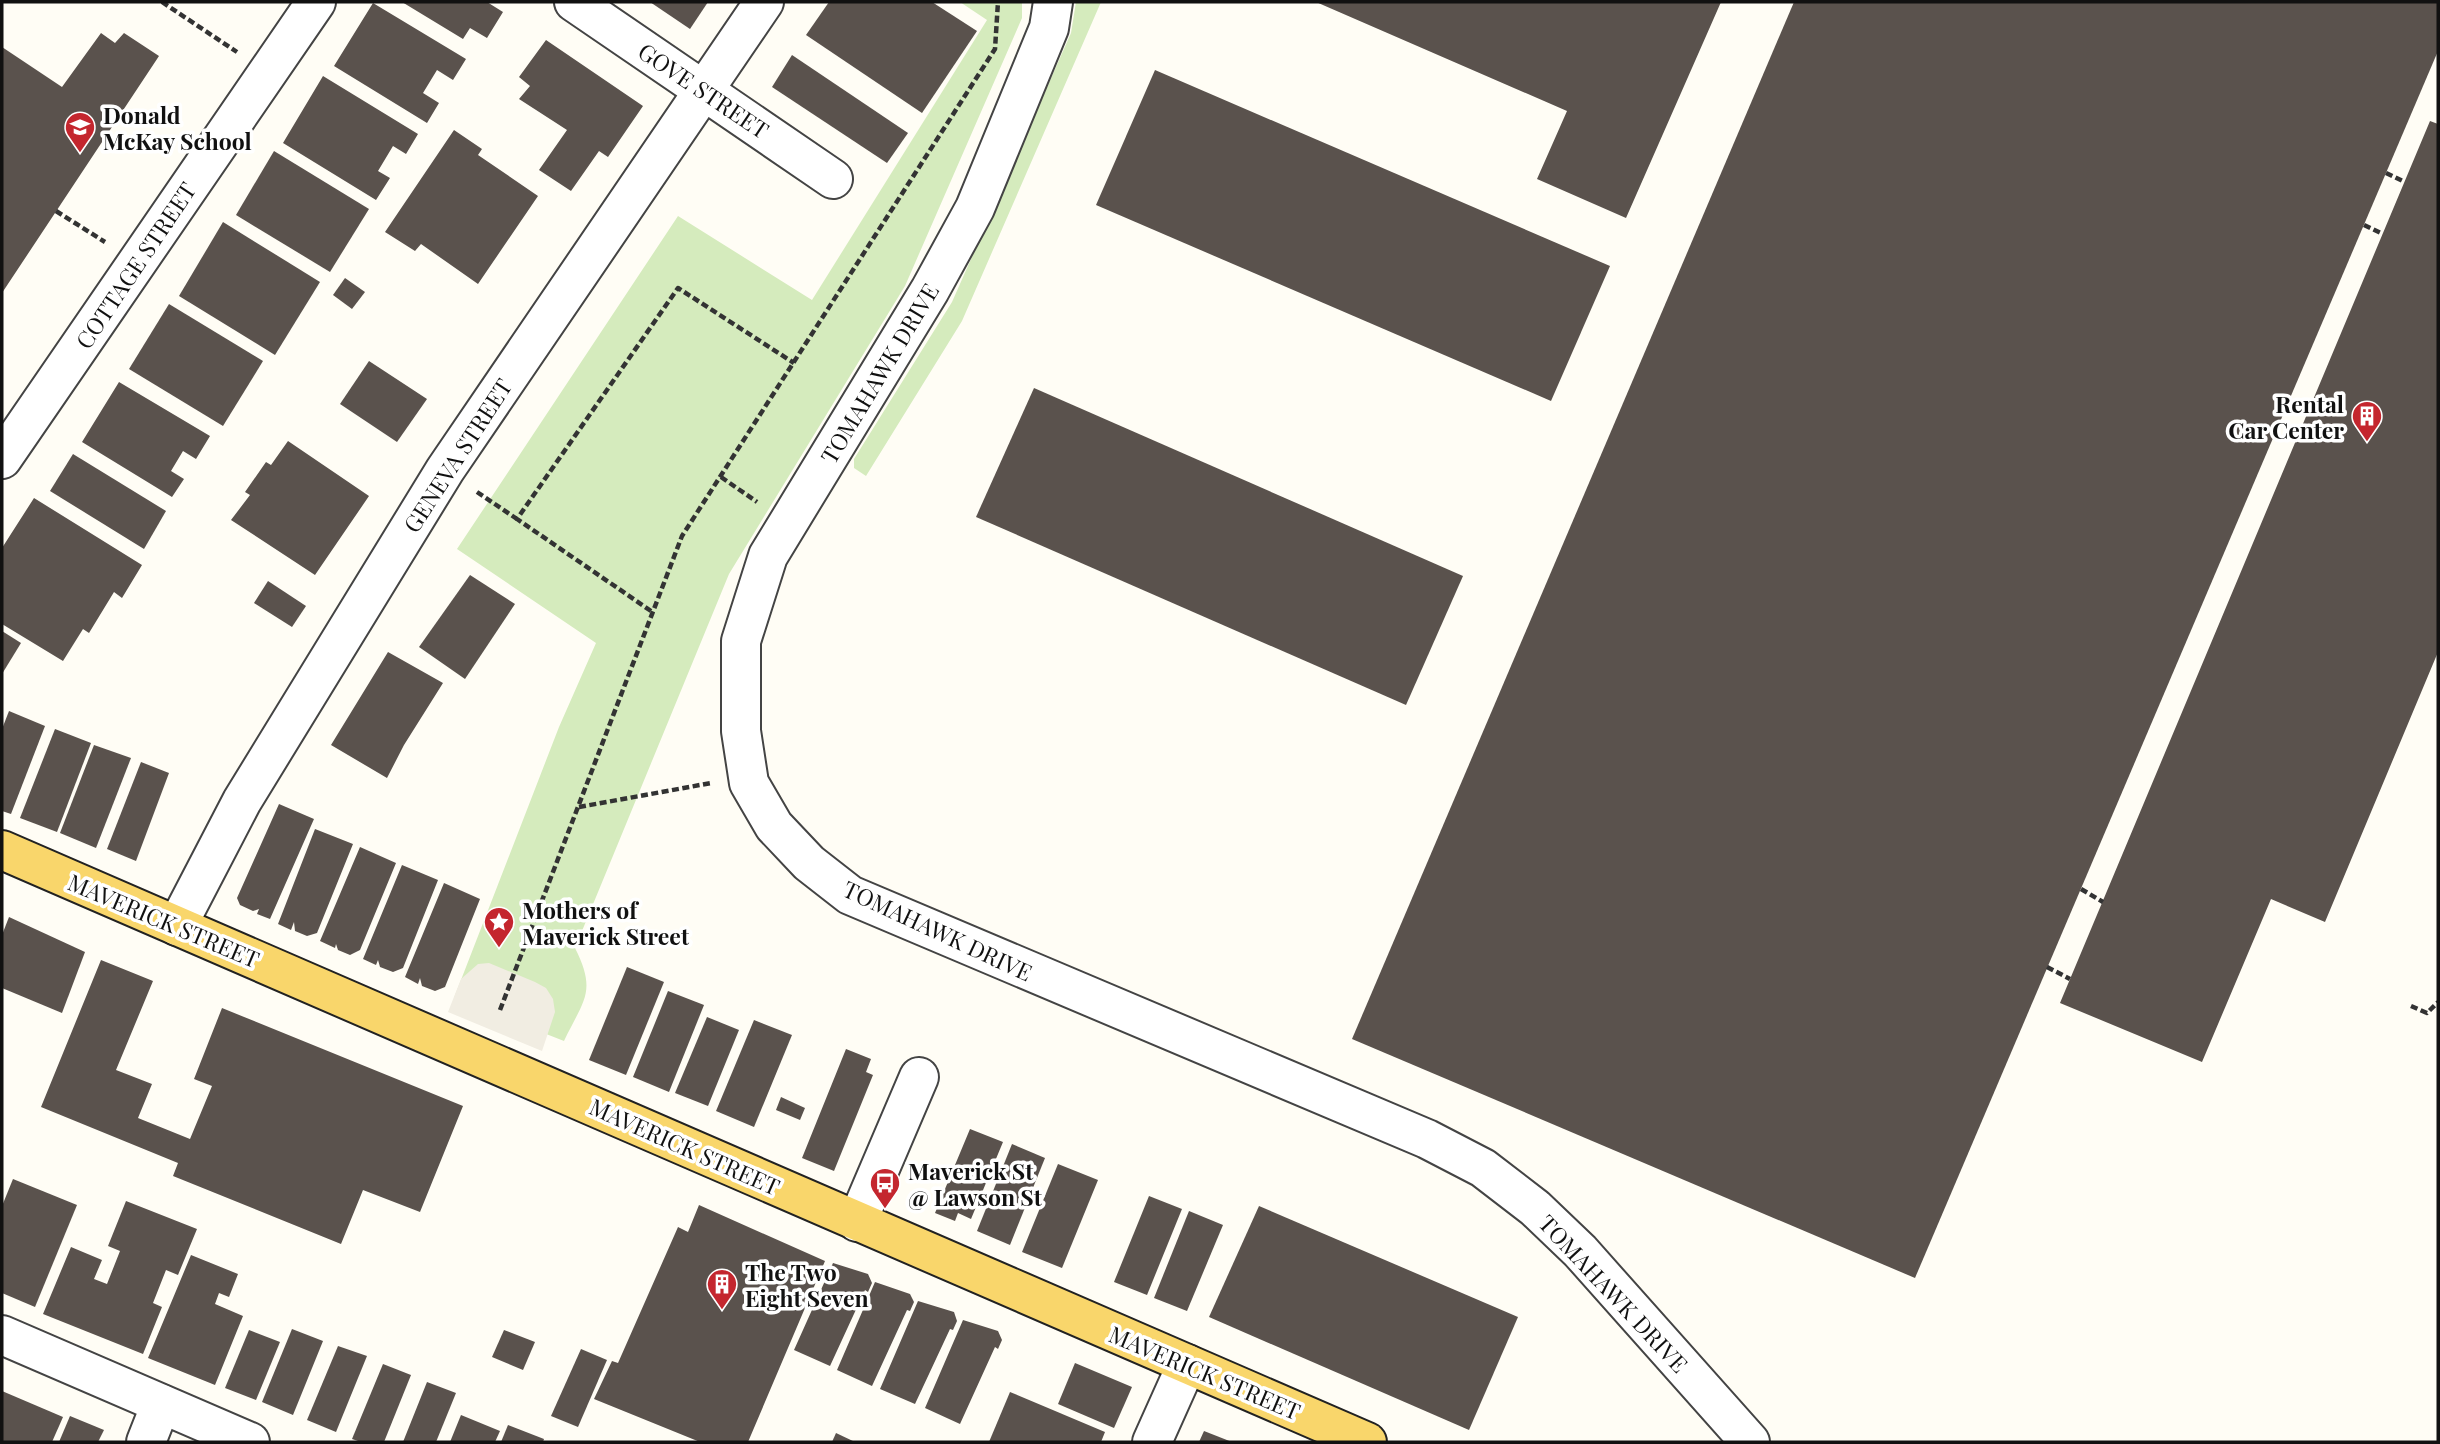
<svg xmlns="http://www.w3.org/2000/svg" width="2440" height="1444" font-family="'Playfair Display',serif">
<rect width="100%" height="100%" fill="#fffdf5"/>
<g fill="#d5ebbd">
<path d="M960,2H1022V18L905,286L729,574L575,948C597,992 584,999 564,1041L454,998L559,727L596,643L457,549L678,216L812,300L987,20Z"/>
<path d="M1076,2H1101L962,321L866,476L854,468V459L952,302L1071,33Z"/>
</g>
<path fill="#f1ede2" d="M489,963L535,982L546,988L553,999L555,1012L542,1051L448,1012L461,979L478,964Z"/>
<g fill="#5a524d">
<path d="M402,2H487L503,12L487,38L470,28L463,39Z"/>
<path d="M650,2H708L690,29Z"/>
<path d="M829,2H932L977,31L922,113L806,35Z"/>
<path d="M1316,2H1721L1626,218L1537,179L1567,111Z"/>
<path d="M1794,2H2438V51L1915,1278L1352,1039Z"/>
<path d="M373,3L466,59L453,80L437,70L423,93L439,103L427,123L334,66Z"/>
<path d="M101,33L115,43L124,33L159,56L2,293V47L62,87Z"/>
<path d="M546,40L643,106L608,157L599,151L571,191L539,170L567,130L519,99L530,86L519,77Z"/>
<path d="M792,55L908,133L887,163L772,87Z"/>
<path d="M1155,70L1610,266L1551,401L1096,205Z"/>
<path d="M323,76L418,134L406,154L393,146L378,171L390,178L376,200L283,143Z"/>
<path d="M2430,121L2438,124V652L2325,922L2271,899L2202,1062L2060,1003Z"/>
<path d="M454,130L482,149L478,155L538,196L478,284L421,244L415,251L385,232Z"/>
<path d="M274,151L369,209L330,272L236,215Z"/>
<path d="M223,222L320,282L275,355L179,296Z"/>
<path d="M345,278L365,292L352,309L333,295Z"/>
<path d="M169,304L263,361L223,426L129,369Z"/>
<path d="M369,361L427,399L397,442L340,404Z"/>
<path d="M119,382L210,436L196,459L183,451L171,471L184,479L172,497L82,442Z"/>
<path d="M1034,388L1463,576L1406,705L976,517Z"/>
<path d="M288,441L369,496L315,575L231,520L250,495L245,492L266,462L271,465Z"/>
<path d="M73,454L166,511L144,549L50,491Z"/>
<path d="M34,498L142,565L122,598L114,592L89,633L83,629L63,661L2,624V548Z"/>
<path d="M470,575L515,604L465,679L419,647Z"/>
<path d="M268,581L306,606L292,627L254,603Z"/>
<path d="M2,631L21,643L2,674Z"/>
<path d="M388,652L443,683L404,745L387,778L331,745Z"/>
<path d="M9,711L45,726L11,814L2,811V729Z"/>
<path d="M55,729L91,743L57,832L20,818Z"/>
<path d="M94,745L131,758L96,848L60,833Z"/>
<path d="M141,762L169,773L136,861L107,849Z"/>
<path d="M279,804L314,819L270,919L257,914L259,909L253,911L240,905L237,898Z"/>
<path d="M315,829L353,844L317,933L307,936L295,931L294,922L291,930L278,924Z"/>
<path d="M360,847L396,863L360,950L350,955L338,950L336,944L335,948L320,941Z"/>
<path d="M402,865L438,880L403,968L393,972L380,967L378,960L376,965L363,959Z"/>
<path d="M444,883L480,899L445,987L435,991L422,986L420,978L418,984L405,977Z"/>
<path d="M9,917L85,952L62,1013L2,988V935Z"/>
<path d="M101,960L153,981L116,1070L152,1084L138,1118L190,1139L212,1086L194,1079L222,1008L463,1106L420,1212L363,1190L341,1244L173,1176L178,1163L41,1107Z"/>
<path d="M627,967L664,982L626,1075L589,1060Z"/>
<path d="M668,991L704,1005L669,1092L633,1077Z"/>
<path d="M707,1017L739,1030L708,1106L675,1093Z"/>
<path d="M754,1020L792,1035L754,1127L716,1111Z"/>
<path d="M846,1049L871,1059L866,1072L873,1075L834,1171L802,1158Z"/>
<path d="M781,1097L805,1108L800,1120L776,1110Z"/>
<path d="M970,1129L1003,1142L971,1219L958,1213L955,1221L935,1213Z"/>
<path d="M1012,1144L1045,1158L1010,1245L977,1231Z"/>
<path d="M1058,1164L1098,1180L1062,1268L1022,1252Z"/>
<path d="M13,1179L77,1205L35,1307L2,1293V1206Z"/>
<path d="M1149,1196L1182,1209L1147,1295L1114,1282Z"/>
<path d="M126,1201L197,1229L178,1275L166,1270L153,1303L162,1307L143,1354L43,1314L71,1247L102,1260L94,1279L107,1284L120,1251L108,1246Z"/>
<path d="M699,1205L825,1261L748,1442H700L594,1399L612,1361L618,1363L678,1227L688,1232Z"/>
<path d="M1259,1206L1518,1317L1469,1430L1209,1317Z"/>
<path d="M1189,1211L1223,1225L1187,1311L1154,1298Z"/>
<path d="M191,1255L238,1274L229,1297L219,1293L215,1304L243,1316L215,1385L148,1358Z"/>
<path d="M833,1263L868,1274L872,1283L868,1292L865,1290L830,1366L794,1350Z"/>
<path d="M875,1282L910,1294L914,1302L910,1311L907,1310L872,1386L837,1370Z"/>
<path d="M918,1301L954,1312L957,1321L953,1330L950,1329L915,1404L880,1389Z"/>
<path d="M963,1320L998,1331L1002,1340L998,1349L995,1347L960,1424L925,1408Z"/>
<path d="M292,1329L323,1341L293,1415L262,1402Z"/>
<path d="M249,1330L280,1342L256,1400L225,1388Z"/>
<path d="M504,1330L535,1342L523,1370L492,1357Z"/>
<path d="M338,1346L367,1356L336,1432L307,1420Z"/>
<path d="M581,1349L607,1360L578,1427L551,1416Z"/>
<path d="M1075,1363L1132,1387L1114,1428L1058,1404Z"/>
<path d="M383,1364L411,1375L384,1442H361L352,1439Z"/>
<path d="M427,1382L456,1393L436,1442H403Z"/>
<path d="M2,1391L63,1417L52,1442H2Z"/>
<path d="M1010,1392L1105,1432L1101,1442H989Z"/>
<path d="M461,1415L500,1431L495,1442H450Z"/>
<path d="M70,1416L104,1430L98,1442H59Z"/>
<path d="M508,1425L544,1439L543,1442H501Z"/>
<path d="M1204,1431L1232,1442H1199Z"/>
<path d="M836,1433L855,1442H832Z"/>
</g>
<g fill="none" stroke-linecap="round" stroke-linejoin="round">
<g stroke="#444" stroke-width="42">
<g id="minor">
<path d="M574,2L833,179"/>
<path d="M1053,2L1049,28L975,208L930,290L768,556L741,641V731L749,783L774,826L809,863L850,895L1427,1139L1483,1168L1535,1208L1580,1251L1750,1442"/>
<path d="M2,459L316,2"/>
<path d="M177,926L242,801L445,470L764,2"/>
<path d="M857,1222L919,1077"/>
<path d="M2,1335L250,1442"/>
<path d="M146,1442L161,1404"/>
<path d="M1152,1442L1187,1364"/>
</g>
</g>
<g stroke="#222" stroke-width="42">
<path id="major" d="M2,850L1367,1442"/>
</g>
<g stroke="#333" stroke-width="4.5" stroke-dasharray="7 3.5" stroke-linecap="butt">
<path d="M162,2L237,52"/>
<path d="M2386,173L2405,182"/>
<path d="M56,211L105,242"/>
<path d="M2364,225L2383,234"/>
<path d="M721,477L757,502"/>
<path d="M477,492L517,519"/>
<path d="M651,611L517,519L678,288L794,363"/>
<path d="M579,807L711,783"/>
<path d="M2081,889L2103,902"/>
<path d="M2047,967L2070,979"/>
<path d="M2411,1006L2427,1013L2438,1002"/>
<path d="M500,1010L682,536L995,49L998,2"/>
</g>
<use href="#minor" stroke="#fff" stroke-width="38"/>
<use href="#major" stroke="#f9d66b" stroke-width="38"/>
</g>
<defs>
<g id="school-pin" transform="scale(1.575)"><path d="M0 17L-7.5 6A9.5 9.5 0 1 1 7.5 6Z" fill="#c4262e" stroke="#fff"/><path d="M0-5L7-2L0 1L-7-2ZM-4 1L0 2.5L4 1V4Q0 6-4 4Z" fill="#fff"/></g>
<g id="building-pin" transform="scale(1.575)"><path d="M0 17L-7.5 6A9.5 9.5 0 1 1 7.5 6Z" fill="#c4262e" stroke="#fff"/><path d="M-4-6H4V6H1V3H-1V6H-4ZM-2.5-4.3h1.7v1.8h-1.7ZM.8-4.3h1.7v1.8H.8ZM-2.5-1h1.7V.8h-1.7ZM.8-1h1.7V.8H.8Z" fill="#fff"/></g>
<g id="sight-pin" transform="scale(1.575)"><path d="M0 17L-7.5 6A9.5 9.5 0 1 1 7.5 6Z" fill="#c4262e" stroke="#fff"/><path d="M0-6L1.8-2.2L6-1.7L2.9 1.2L3.7 5.4L0 3.3L-3.7 5.4L-2.9 1.2L-6-1.7L-1.8-2.2Z" fill="#fff"/></g>
<g id="bus-pin" transform="scale(1.575)"><path d="M0 17L-7.5 6A9.5 9.5 0 1 1 7.5 6Z" fill="#c4262e" stroke="#fff"/><path d="M-5-6H5V4H4V6H2V4H-2V6H-4V4H-5ZM-3.5-4V0h7V-4ZM-3.5 1.2v1.5H-2V1.2ZM2 1.2v1.5H3.5V1.2Z" fill="#fff"/></g>
</defs>
<g fill-rule="evenodd">
<use href="#school-pin" x="80" y="127"/>
<use href="#building-pin" x="2367" y="416"/>
<use href="#sight-pin" x="499" y="922"/>
<use href="#bus-pin" x="885" y="1183"/>
<use href="#building-pin" x="722" y="1284"/>
</g>
<g text-anchor="middle" dominant-baseline="central" stroke-width="7" stroke-linejoin="round" paint-order="stroke">
<g font-size="23" fill="#111" stroke="#fff">
<text transform="translate(704 90) rotate(34)">GOVE STREET</text>
<text transform="translate(135 265) rotate(-56)">COTTAGE STREET</text>
<text transform="translate(879 373) rotate(-59)">TOMAHAWK DRIVE</text>
<text transform="translate(457 455) rotate(-57)">GENEVA STREET</text>
<text transform="translate(164 920) rotate(23)">MAVERICK STREET</text>
<text transform="translate(938 930) rotate(25)">TOMAHAWK DRIVE</text>
<text transform="translate(685 1146) rotate(24)">MAVERICK STREET</text>
<text transform="translate(1614 1293) rotate(47)">TOMAHAWK DRIVE</text>
<text transform="translate(1205 1372) rotate(23)">MAVERICK STREET</text>
</g>
<g font-size="23" font-weight="bold" fill="#111" stroke="#fff" text-anchor="start">
<text x="103" y="114">Donald<tspan x="103" dy="26">McKay School</tspan></text>
<text x="2344" y="403" text-anchor="end">Rental<tspan x="2344" dy="26">Car Center</tspan></text>
<text x="522" y="909">Mothers of<tspan x="522" dy="26">Maverick Street</tspan></text>
<text x="908" y="1170">Maverick St<tspan x="908" dy="26">@ Lawson St</tspan></text>
<text x="745" y="1271">The Two<tspan x="745" dy="26">Eight Seven</tspan></text>
</g>
</g>
<rect width="2440" height="1444" fill="none" stroke="#111111" stroke-width="7"/>
</svg>
